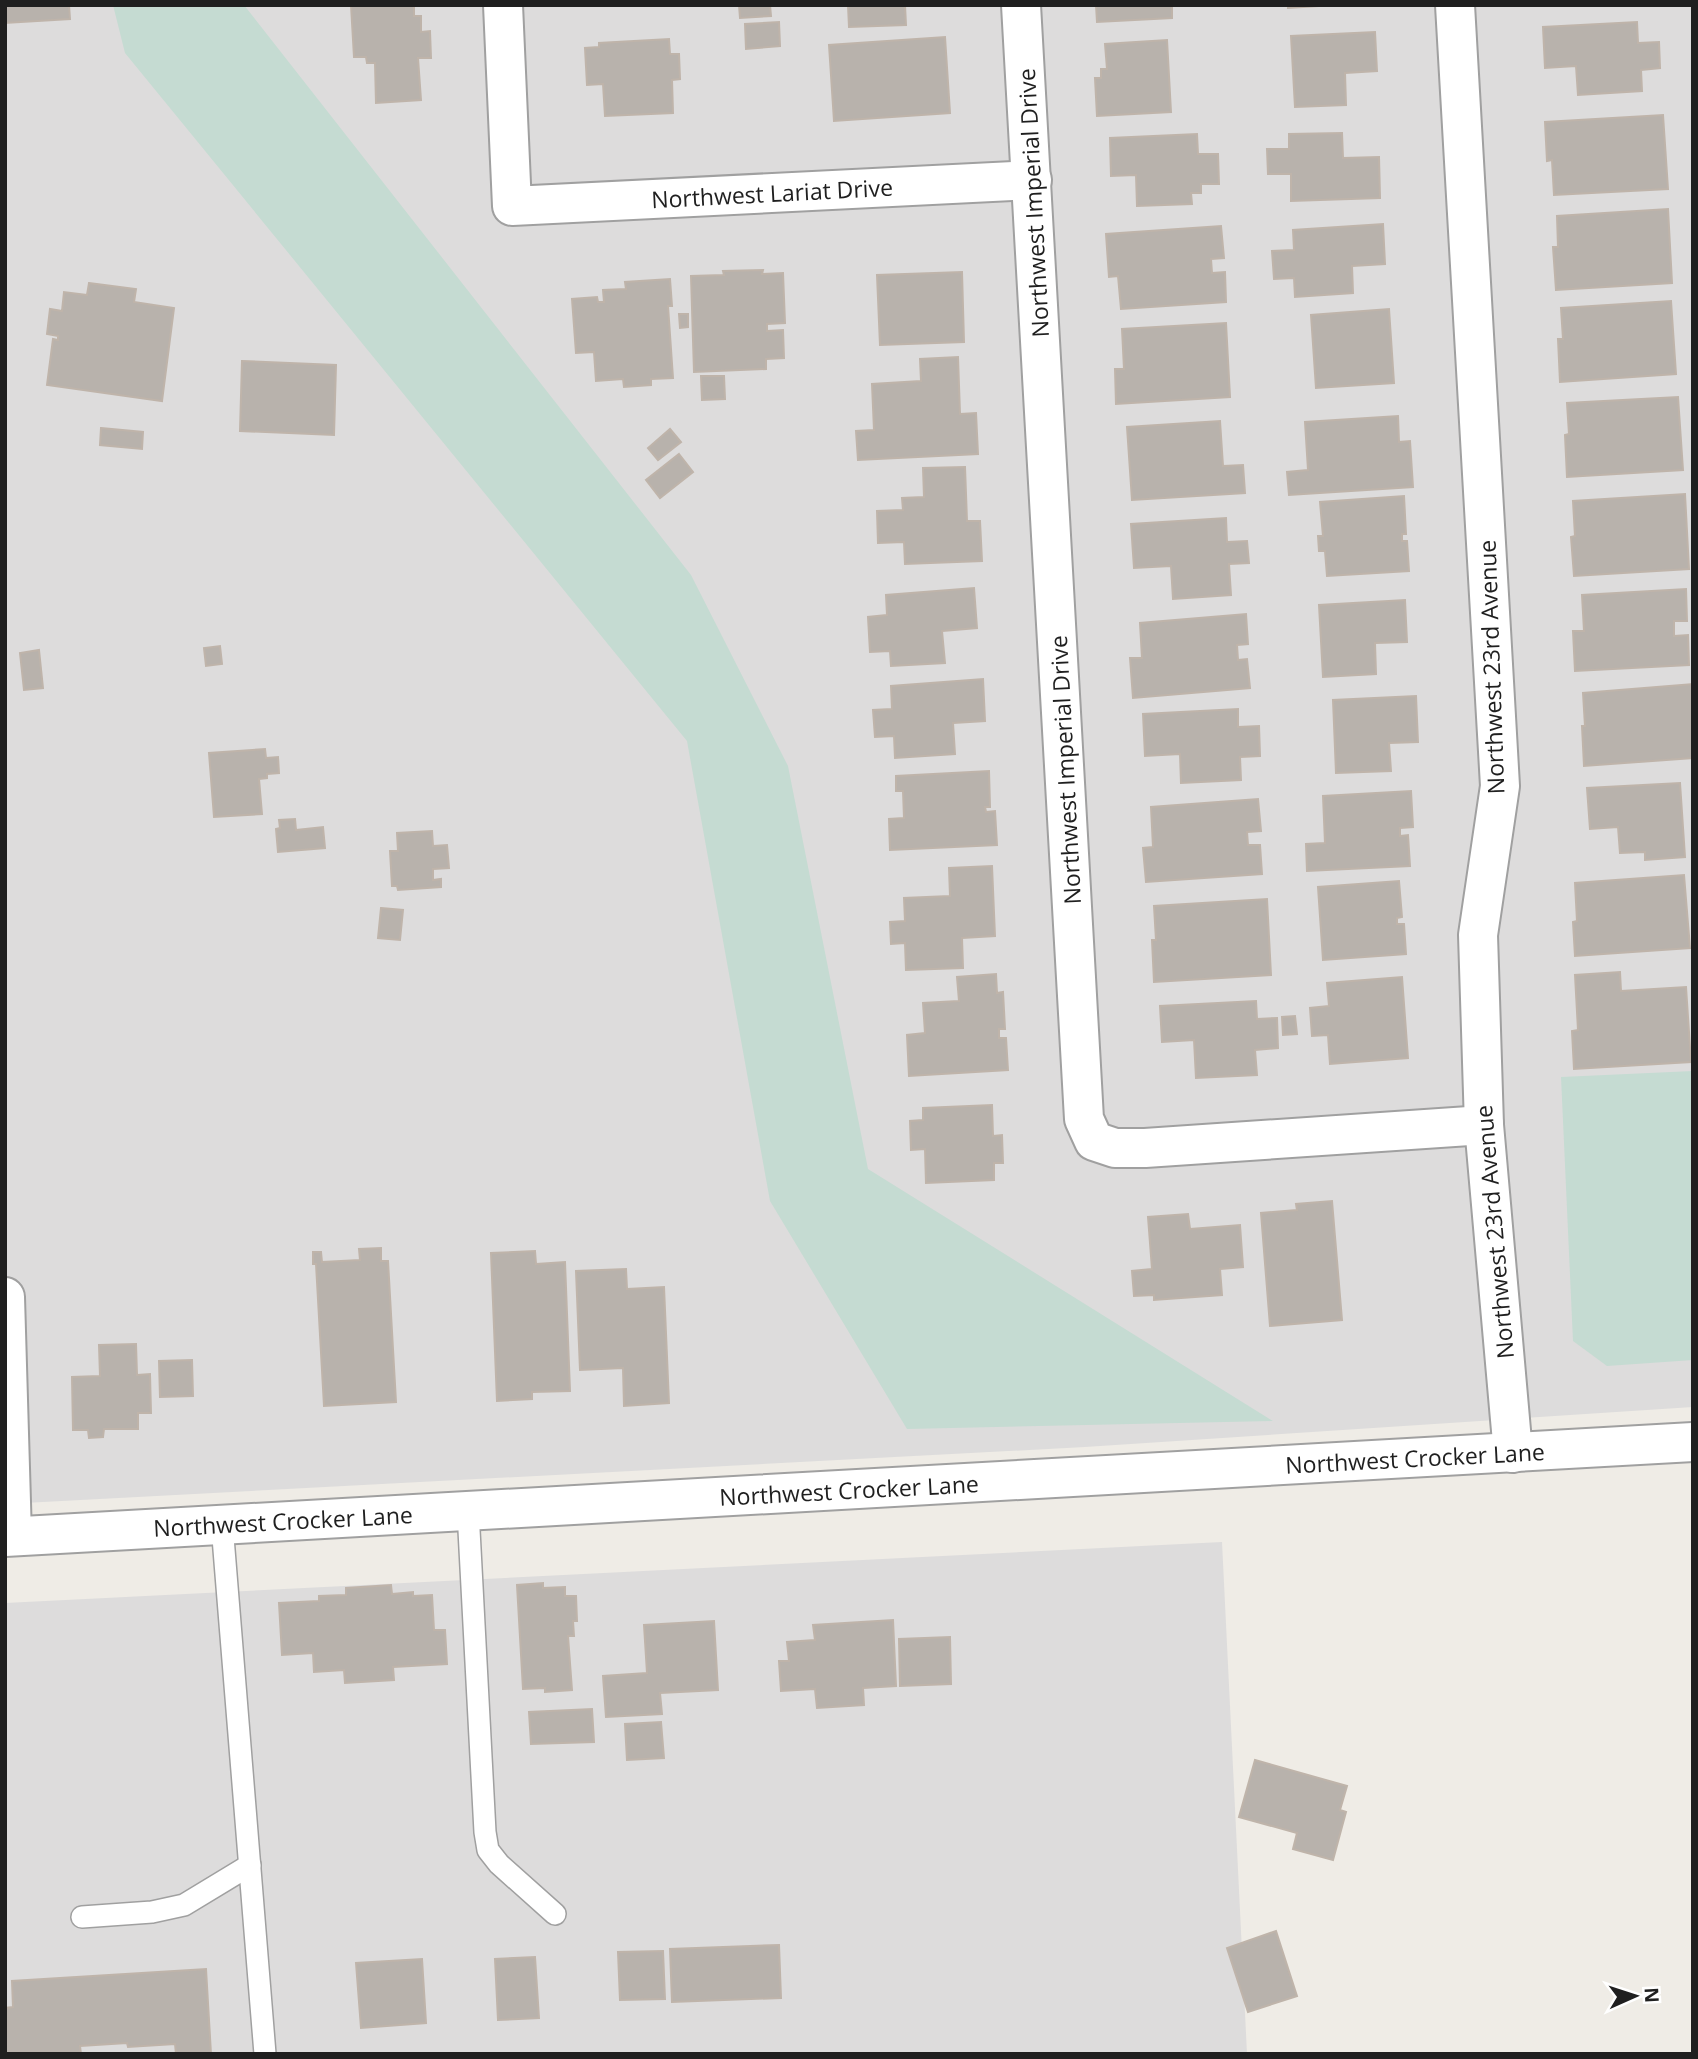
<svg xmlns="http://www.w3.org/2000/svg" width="1698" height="2059" font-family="'Open Sans',sans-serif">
<rect width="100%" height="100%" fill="#efece6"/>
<g fill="#dddcdc">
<path d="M5,5H1693V1407L1085,1447L5,1504Z"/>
<path d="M1222,1542L1247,2054H5V1603Z"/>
</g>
<g fill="#c5dbd2">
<path d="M113,5H244L691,575L788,766L868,1169L1273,1421L907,1429L770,1201L687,741L125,53Z"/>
<path d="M1693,1071V1360L1607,1366L1573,1341L1561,1077Z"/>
</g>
<g fill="#b8b2ac" stroke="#bfb4aa" stroke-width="2">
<path d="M5,5H69L70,19L5,23Z"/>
<path d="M351,5H414V16H421V32L430,31L431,58H418L421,100L376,103L375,63H367L366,57H354Z"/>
<path d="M739,5H770L771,16L740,18Z"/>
<path d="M848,5H905L906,25L849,27Z"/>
<path d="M1096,5H1172V18L1097,22Z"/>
<path d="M1288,5H1335L1288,8Z"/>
<path d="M779,22L780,46L746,49L745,24Z"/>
<path d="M1637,22L1638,43L1659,42L1660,68L1641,70L1642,91L1578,95L1576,66L1545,68L1543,27Z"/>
<path d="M1375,32L1377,71L1345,73L1346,105L1295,107L1291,36Z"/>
<path d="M945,37L950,113L834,121L829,45Z"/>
<path d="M669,39L670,54H679L680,79L672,80L673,113L605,116L603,84L587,85L585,48L599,47V43Z"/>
<path d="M1167,40L1171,112L1097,116L1095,78H1101V69H1107L1105,44Z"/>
<path d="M1663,115L1668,189L1554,195L1552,160L1547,161L1545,122Z"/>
<path d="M1342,133L1343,158L1379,157L1380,198L1291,201V174H1268L1267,149H1289V134Z"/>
<path d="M1197,134L1198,154H1218L1219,184H1201V193H1191L1192,204L1137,206L1136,175L1111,176L1110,138Z"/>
<path d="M1668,209L1672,283L1556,290L1553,247H1558L1557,216Z"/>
<path d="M1383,224L1385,264L1352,266L1353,293L1295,297L1294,278L1274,279L1272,251L1294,250L1293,230Z"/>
<path d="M1221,226L1224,258L1211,259L1212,273L1225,272L1226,302L1121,309L1118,276L1109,277L1106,234Z"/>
<path d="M763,270L762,274L783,273L785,323L767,324V331L783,330L784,358L766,359V369L694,372L691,276L724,275L723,271Z"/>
<path d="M962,272L964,342L880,345L877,275Z"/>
<path d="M670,279L672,306H668L673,378L651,379V385L624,387L623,379L596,381L594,352L576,353L572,299L597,297L598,302H604L603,290L626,289L625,282Z"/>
<path d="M89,283L136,289L134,302L174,308L162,401L47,385L53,339L58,340V336L47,334L50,309L62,311L64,292L87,295Z"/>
<path d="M1671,301L1676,374L1560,382L1558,339H1563L1561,308Z"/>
<path d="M1389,309L1394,383L1316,388L1311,315Z"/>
<path d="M679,314H688V327L680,328Z"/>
<path d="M1226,323L1230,397L1116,404L1115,369H1124L1122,329Z"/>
<path d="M958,357L960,414L976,413L978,454L858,460L856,431L874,430L872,384L921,381L920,359Z"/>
<path d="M242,361L336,365L334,435L240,431Z"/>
<path d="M701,376H724L725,399L702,400Z"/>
<path d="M1678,397L1683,470L1567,477L1565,435L1569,434L1567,403Z"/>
<path d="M1398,416L1399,442L1410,441L1413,487L1289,495L1287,472L1308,470L1305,422Z"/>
<path d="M1220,421L1223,466L1243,465L1245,493L1132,500L1127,427Z"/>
<path d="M101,428L143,432L142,449L100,445Z"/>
<path d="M670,429L681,442L658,460L648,448Z"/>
<path d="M679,454L693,472L660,498L646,480Z"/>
<path d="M965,467L967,521H980L982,561L905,564L904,542L878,543L877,511L903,510L902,498L924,497L923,468Z"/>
<path d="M1685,494L1689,569L1574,576L1571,537L1575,536L1573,501Z"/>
<path d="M1404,496L1406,534H1402V541H1407L1409,571L1327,576L1325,551H1319L1318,536H1323L1320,502Z"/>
<path d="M1226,518L1227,542L1247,541L1249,563L1229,564L1231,595L1173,599L1171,566L1134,568L1131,524Z"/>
<path d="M974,588L977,628L942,631L945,663L891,666L890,651L870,652L868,617L887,615L886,595Z"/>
<path d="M1686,589L1687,621H1674V636L1688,635L1689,665L1575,671L1573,631H1584L1582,595Z"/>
<path d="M1405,600L1407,642L1375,643L1376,674L1323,677L1319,605Z"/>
<path d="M1246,614L1248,644L1237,645L1238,660L1247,659L1250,688L1133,698L1130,658H1142L1140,623Z"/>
<path d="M220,646L222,664L206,666L204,648Z"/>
<path d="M39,650L43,688L24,690L20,653Z"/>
<path d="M983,679L985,721L953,723L955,754L895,758L894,736L875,737L873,710L892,709L891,686Z"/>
<path d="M1693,684V758L1584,766L1582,726H1585L1583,693Z"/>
<path d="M1416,696L1418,742L1389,743L1391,771L1336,773L1333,700Z"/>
<path d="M1238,709V727L1259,726L1260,756L1240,757L1241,780L1181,783L1180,754L1145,756L1143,714Z"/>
<path d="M265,749L266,758L278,757L279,773L267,774V778L259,779L262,814L214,817L209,753Z"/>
<path d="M989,771L990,807H985L986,812L995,811L997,845L890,850L889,819L904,818L903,791H896V776Z"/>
<path d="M1680,783L1685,857L1645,860V852L1620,853L1618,827L1590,829L1587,788Z"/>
<path d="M1411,791L1413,827L1400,828V836L1408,835L1410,866L1307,871L1306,844L1325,843L1323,796Z"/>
<path d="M1258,799L1261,831L1247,832L1248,845H1260L1262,874L1146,882L1143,848L1153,847L1151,807Z"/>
<path d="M295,819L296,830L323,827L325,848L278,852L276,829L280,828L279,820Z"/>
<path d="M432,831L433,846L447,845L449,868L433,869V880L441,879V887L398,890L397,886H392L390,851H398L397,833Z"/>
<path d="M992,866L995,936L962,938L963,968L906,970L905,943L891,944L890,922L905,921L904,898L950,896L949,868Z"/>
<path d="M1684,875L1690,948L1575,956L1573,922L1577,921L1575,883Z"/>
<path d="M1399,881L1402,917L1397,918V924H1404L1406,954L1323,960L1318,887Z"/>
<path d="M1267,899L1271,975L1154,982L1152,940H1156L1154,906Z"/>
<path d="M381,908L403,910L400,940L378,938Z"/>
<path d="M1620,972L1621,991L1686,987L1691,1062L1574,1069L1572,1031L1578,1030L1575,975Z"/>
<path d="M996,974L997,993L1003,992L1005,1029H999V1038H1006L1008,1070L909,1076L907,1035L925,1033L923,1003L959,1001L957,977Z"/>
<path d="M1402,977L1408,1058L1330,1064L1328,1035L1312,1036L1310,1008L1329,1006L1327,983Z"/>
<path d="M1256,1001L1257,1019L1277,1018L1278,1048L1255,1050L1257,1075L1196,1078L1194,1040L1162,1042L1160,1006Z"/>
<path d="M1295,1016L1297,1034L1283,1035L1282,1017Z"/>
<path d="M992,1105L993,1136L1002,1135L1003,1163H994V1180L926,1183L925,1149L911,1150L910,1121L923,1120V1108Z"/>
<path d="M1332,1201L1342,1320L1270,1326L1261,1213L1297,1210L1296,1204Z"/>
<path d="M1188,1214L1190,1229L1240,1225L1243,1267L1220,1269L1222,1295L1154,1300V1295L1134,1296L1132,1271L1152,1269L1148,1217Z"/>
<path d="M381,1248V1261H388L396,1402L324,1406L316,1264H313V1252H321L322,1262L360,1260L359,1249Z"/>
<path d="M535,1251L536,1264L565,1262L570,1391L532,1392V1399L497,1401L491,1253Z"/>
<path d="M626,1269L627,1289L664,1287L669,1403L624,1406L623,1368L580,1370L576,1271Z"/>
<path d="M136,1344L137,1375L150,1374L151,1413H138V1429H104L103,1437L89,1438L88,1430H73L72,1377L100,1376L99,1345Z"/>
<path d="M192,1360L193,1396L160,1397L159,1361Z"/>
<path d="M543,1583V1588L565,1587V1596H576L577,1621H573L574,1636H568L572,1690L545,1692V1688L523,1689L517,1585Z"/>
<path d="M391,1585L392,1594L413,1592V1596L432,1595L434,1630H445L447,1664L393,1667L394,1680L345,1683L344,1670L314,1672L313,1653L282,1655L279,1603L319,1601V1596L346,1595V1588Z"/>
<path d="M893,1620L896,1686L863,1688L864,1705L817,1708L815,1689L781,1691L779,1661H789L787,1642L815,1640L813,1625Z"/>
<path d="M714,1621L718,1690L660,1693L662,1714L606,1717L603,1676L647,1673L644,1625Z"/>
<path d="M950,1637L951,1684L900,1686L899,1639Z"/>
<path d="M592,1709L594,1742L531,1744L529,1712Z"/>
<path d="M661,1722L664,1758L627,1760L625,1724Z"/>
<path d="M1255,1760L1347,1786L1340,1810L1346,1812L1333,1860L1293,1849L1297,1833L1239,1817Z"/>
<path d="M1276,1931L1297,1996L1248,2012L1227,1948Z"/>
<path d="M779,1945L781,1998L672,2002L670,1949Z"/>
<path d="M663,1951L665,1999L620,2000L618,1952Z"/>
<path d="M535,1957L539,2018L498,2020L495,1959Z"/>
<path d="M422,1959L426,2023L361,2028L356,1963Z"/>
<path d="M206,1969L211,2054H176L175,2044L128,2047L127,2043L80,2046L81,2054H5V2008L13,2007L12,1981Z"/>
</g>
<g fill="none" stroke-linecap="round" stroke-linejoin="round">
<g stroke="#a0a0a0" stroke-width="24">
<g id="service">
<path d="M468,1511L485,1832L488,1850L499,1864L555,1914"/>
<path d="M222,1525L265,2054"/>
<path d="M82,1917L152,1912L184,1905L250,1865"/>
</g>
</g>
<g stroke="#a0a0a0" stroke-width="42">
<g id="minor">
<path d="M503,5L512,206L1032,180"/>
<path d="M1021,5L1084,1119L1094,1141L1115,1148H1145L1484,1125"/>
<path d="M1455,5L1500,786L1478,935L1484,1125L1513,1453"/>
<path d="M5,1297L12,1536"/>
</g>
</g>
<g stroke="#a0a0a0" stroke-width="42">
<path id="tertiary" d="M5,1537L1693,1442"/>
</g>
<use href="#service" stroke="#fff" stroke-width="21"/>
<use href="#minor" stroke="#fff" stroke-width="38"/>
<use href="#tertiary" stroke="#fff" stroke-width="38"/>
</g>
<g text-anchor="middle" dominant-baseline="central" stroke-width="5" stroke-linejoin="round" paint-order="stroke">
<g font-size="23" fill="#1f1f1f" stroke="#fff">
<text transform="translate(772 193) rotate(-3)">Northwest Lariat Drive</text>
<text transform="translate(1033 203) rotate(-93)">Northwest Imperial Drive</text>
<text transform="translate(1491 667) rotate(-92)">Northwest 23rd Avenue</text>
<text transform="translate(1065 770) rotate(-93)">Northwest Imperial Drive</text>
<text transform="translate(1494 1232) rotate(-95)">Northwest 23rd Avenue</text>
<text transform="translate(1415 1458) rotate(-3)">Northwest Crocker Lane</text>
<text transform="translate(849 1490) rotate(-3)">Northwest Crocker Lane</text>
<text transform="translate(283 1521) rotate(-3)">Northwest Crocker Lane</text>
</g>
</g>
<rect width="1698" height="2059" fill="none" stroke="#1f1f1f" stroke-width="14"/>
<g transform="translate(1635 1996) rotate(87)" stroke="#ffffff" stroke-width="5" paint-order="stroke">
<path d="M0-5L12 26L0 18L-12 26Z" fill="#1f1f1f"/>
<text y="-10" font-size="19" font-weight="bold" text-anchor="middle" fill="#1f1f1f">N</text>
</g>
</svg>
